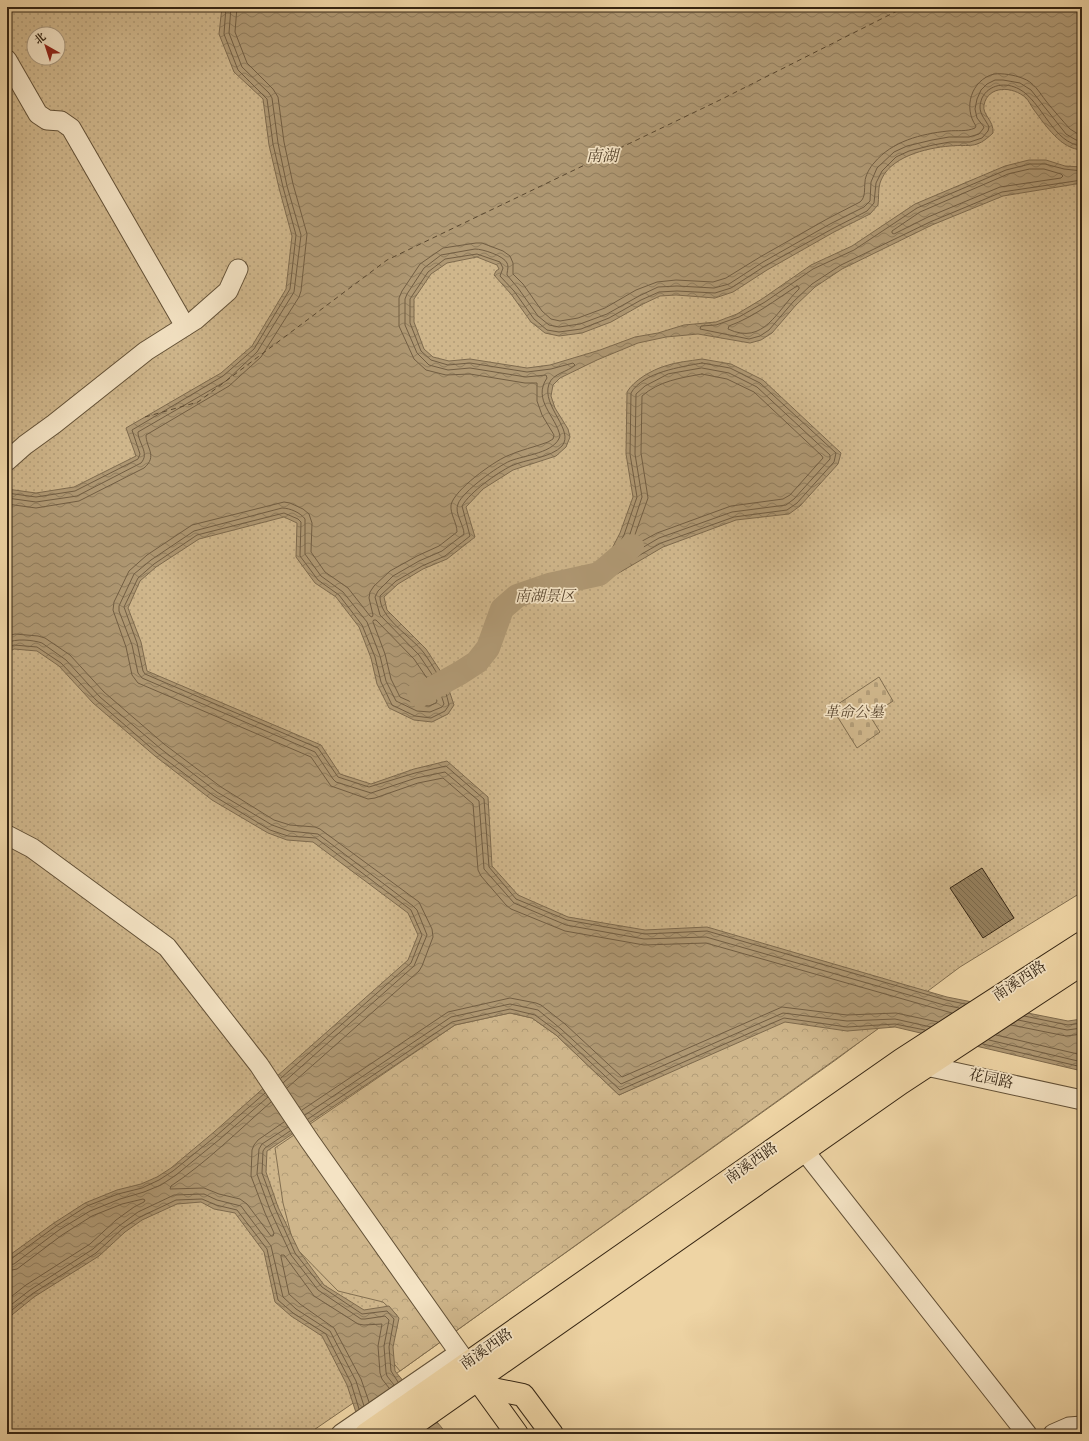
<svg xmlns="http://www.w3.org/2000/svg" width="1089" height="1441" font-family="'Old Standard TT','Noto Serif SC',serif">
<defs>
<pattern id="green-dots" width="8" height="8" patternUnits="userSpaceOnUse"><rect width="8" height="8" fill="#cfb68b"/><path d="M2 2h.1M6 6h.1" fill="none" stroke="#b29c77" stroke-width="1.8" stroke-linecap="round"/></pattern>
<pattern id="forest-crowns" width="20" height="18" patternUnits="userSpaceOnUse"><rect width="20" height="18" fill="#cfb68b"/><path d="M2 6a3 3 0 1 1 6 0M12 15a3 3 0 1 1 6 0" fill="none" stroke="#b29c77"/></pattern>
<pattern id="cemetery-stones" width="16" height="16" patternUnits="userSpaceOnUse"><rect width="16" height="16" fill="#cfb68b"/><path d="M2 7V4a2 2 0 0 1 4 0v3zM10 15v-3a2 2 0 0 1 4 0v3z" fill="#b29c77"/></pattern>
<pattern id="water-waves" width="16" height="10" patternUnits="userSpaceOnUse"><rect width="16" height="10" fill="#af9873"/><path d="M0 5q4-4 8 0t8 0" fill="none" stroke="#8f7c5d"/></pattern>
<pattern id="building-back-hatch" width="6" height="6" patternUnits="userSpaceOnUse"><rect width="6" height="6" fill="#95805e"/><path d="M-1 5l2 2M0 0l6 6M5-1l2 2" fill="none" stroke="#7a694c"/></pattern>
</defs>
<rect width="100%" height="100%" fill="#eed4a4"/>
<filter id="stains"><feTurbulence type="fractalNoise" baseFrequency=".005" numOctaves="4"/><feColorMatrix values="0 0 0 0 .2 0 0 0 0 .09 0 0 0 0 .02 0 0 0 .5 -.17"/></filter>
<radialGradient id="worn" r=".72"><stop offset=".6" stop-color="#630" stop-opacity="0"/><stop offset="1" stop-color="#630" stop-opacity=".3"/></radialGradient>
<path fill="url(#green-dots)" stroke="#826e4f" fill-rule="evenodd" d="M7,7H1082V892L960,967L837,1059L400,1371L308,1434H7ZM34,34H58V58H34Z"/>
<path fill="url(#forest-crowns)" stroke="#826e4f" d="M510,1013L532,1018L556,1035L619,1095L788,1015L882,1026L400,1371L387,1355L397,1315L383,1302L338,1291L294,1246L283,1203L275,1148L455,1025Z"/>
<path fill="url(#cemetery-stones)" stroke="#826e4f" d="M879,677L893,701L870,716L880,732L857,748L832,708Z"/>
<g fill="url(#water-waves)" stroke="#7e6a4d">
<path d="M222,7H1082V150C1061,149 1046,126 1034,110C1031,106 1029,101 1026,98C1013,86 988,85 984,105C982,115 994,120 993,133C975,150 971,144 950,146C926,148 888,157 880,183C878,189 879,198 878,205L870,214L834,232L767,270L733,292L715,298L676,295L660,296L643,304L611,322L582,333L559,336L545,333L531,322L511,294L494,275L496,271L499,269L497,265L477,257L447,263L431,274L414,299V322L424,349L433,357L449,361L470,359L527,368L550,365L600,350L635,337L658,333L684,325L716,322L737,314L762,299L811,265L852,246L915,204L1005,166L1029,160H1046L1065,166L1082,167V183L1003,196L932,225L842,269L815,287L796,305L772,333L761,340L750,343L698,334L666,337L638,343L597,360L560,378L553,385L551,396L555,408L568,429L570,437L566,447L556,456L513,470L483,489L466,507L475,537L447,559L423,569L398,584L384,597L387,610L426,649L445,678L454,705L448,714L432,722L414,720L389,708L377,684L371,658L359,627L336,597L315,583L296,557L297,523L284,517L199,539L156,567L140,581L128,608L141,642L147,671L321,745L340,774L371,784L414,769L447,761L488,797L492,866L518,895L568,917L645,930L707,927L947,997L1068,1021L1082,1019V1071L895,1027L847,1031L785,1022L619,1095L556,1035L532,1018L510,1013L455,1025L267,1151L266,1172L278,1207L299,1251L324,1285L364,1310L389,1306L399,1318L393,1347L395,1371L447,1434H363L347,1385L322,1336L291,1316L275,1302L264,1252L235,1213L214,1209L201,1202L177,1204L142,1220L125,1232L99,1256L34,1297L7,1319V1257L54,1223L85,1203L117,1190L141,1184L157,1177L171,1168L214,1132L408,960L418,935L408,913L313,842L287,840L268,833L212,800L155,756L93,703L59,666L37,651L14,649L7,653V489L36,493L74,487L136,456L126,428L221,373L252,346L286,289L292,236L279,188L269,145L263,99L234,72L219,34Z"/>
<path d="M702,359L731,364L763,380L841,453L838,464L800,506L789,514L736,520L663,547L617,574L604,564L620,533L633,497L626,454L627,392C634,380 652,370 665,366C676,362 690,361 702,359Z"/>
</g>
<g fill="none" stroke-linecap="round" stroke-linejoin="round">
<g stroke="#725e43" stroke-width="1">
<path d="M1030,169H1044L1061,174L1063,176L1061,178L1000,187L928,217L894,234L892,233V231L920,212L1008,174Z"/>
<path d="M1082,171L1064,169L1045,164H1030L1006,170L917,208L854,250L813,269L765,302L739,317L716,325L701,326L700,329L749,339L760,336L769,330L793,302L812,284L841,265L930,222L1002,192L1082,180"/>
<path d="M797,286L799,287V289C777,310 764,346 728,329L729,326C754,317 775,300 797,286Z"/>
<path d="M702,363L730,368L760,383L836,453L834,462L797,503L787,510L734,517L661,543L617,568L610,563V561L624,535L637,497L630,454L631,393C643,372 681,367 702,363Z"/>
<path d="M702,368L729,373L757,387L830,455V459L794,499L786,505L732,512L659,538L618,562L616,559L629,537L642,497L635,454L636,394L645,386L668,374Z"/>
<path d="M702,374L727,379L754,392L822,456L823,458L790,495L783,499L731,506L657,533L633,546L632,543L648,498L641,453L642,396C659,381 680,378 702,374Z"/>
<path d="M7,493L36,497L75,491L138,459L140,454L132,430L223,376L254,349L290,289L296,235L283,187L273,144L267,99L238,70L224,34L226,7"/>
<path d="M7,498L36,502L77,496L141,463C150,453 138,443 138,432L226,381L257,352L294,292L301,235L287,186L278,143L272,98L269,93L242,67L229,33L231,7"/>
<path d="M7,504L36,508L79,501L144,468C158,456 146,448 146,435L229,386L261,357L299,297L301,291L307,234L293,184L284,142L278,97L273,89L247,63L235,32L237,7"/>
<path d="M374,620H376L414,659L431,684L437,701L436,703L429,706L418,705L400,697L391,679L385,654L373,622Z"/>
<path d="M7,636L15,634L38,636L45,638L70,655L104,692L164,744L221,787L274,820L290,825L315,827L320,829L419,902L432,929L433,937L422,966L419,971L287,1088"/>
<path d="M7,643C15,638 33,640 42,643L66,660L100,697L161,749L217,792L272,825L289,831L318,834L413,906L417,910L427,935L414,966L283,1083"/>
<path d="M7,648L14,645L37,647L61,663L96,700L157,753L214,796L270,830L288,836L316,838L411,910L422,935L411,963L281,1078"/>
<path d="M965,1004L946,1000L707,931L645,934L567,920L516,899L489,867L484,799L446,766L415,773L369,787L338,777L318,748L145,674L143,671L137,643L124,607L138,578L154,564L197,535L284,513L298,519L301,522L300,556L318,580L339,595L362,625L375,657L381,682L392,705L415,716L431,718L445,711L449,705C445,685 435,669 424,653C411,636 379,618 380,596L396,581L422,566L445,556L470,536L462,506C470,492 497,473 511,466C526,459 551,458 562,446C575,430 541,406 549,384C553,373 568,372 575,365L573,363L551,369L527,372L470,363L448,365L431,360L421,351L410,323V299L428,272L445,259L477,254L500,262L503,268L500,276L514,291L534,319L547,330L559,332L581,329L609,318L641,300L659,292L677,291L715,293L731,288L765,266L832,229L867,211L874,203L876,183L882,171L896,157L909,151L933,145L950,142H970L982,138L988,131L989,127C986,120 980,115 980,107C980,104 981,101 982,98C989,84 1006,82 1019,89C1042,101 1053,144 1082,146"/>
<path d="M959,1008L944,1005L706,937L644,939L566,925L514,903L484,869L479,801L445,772L416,778L371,793L336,782L333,779L315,752L142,678L138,673L132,645L119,611V606L134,574L151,560L194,531L282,508C290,508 301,513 305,519V554L321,576L343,592L367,622L380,656L386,681L396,701L417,711L430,712L442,707L444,704L437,682L419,655L380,615L375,597L378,591L393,576L419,561L442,551L464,534C464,525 454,513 458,504C462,492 498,466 510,461C525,455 555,453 560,436C556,416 532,400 547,378L546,375L526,377L470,368L448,370L429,365L417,353L405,325V299L407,294L424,268L441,255L475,249C483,249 504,256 507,263C509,267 507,271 507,275L518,288L538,316L549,325L559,327L580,324L607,314L639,296L658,287L677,286L714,288L729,284L763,262L830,224L864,207L870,201L871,182L877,168L894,152L907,146L932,140L949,137H969L979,134L983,129L984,127L977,118L975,109L977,99L981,90L987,84L995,80H1003L1020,83L1031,90L1066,134L1076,140L1082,141"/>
<path d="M952,1013L706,943L644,945L565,931L511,909L506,905L481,876L478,870L473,804L443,778L418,783L375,798L368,799L331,786L311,757L138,683L132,675L126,647L113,610L114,602L129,571L147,555L192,525L284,502L290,503L303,509L309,514L312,523L311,552L325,572L348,588L370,616L372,617L373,615L369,598L370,592L374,586L390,571L417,556L439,546L457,532C457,523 450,514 451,505C454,490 493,462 507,456C520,450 535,447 548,442L553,439L554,435L542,415L537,401V383H525L470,374L446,375L426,370L414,359L399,326V298L402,291L420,264L443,248L476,243H482L503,251L510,256L513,263V274L523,284L542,311L551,319L560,321L578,318L605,308L636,290L657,282L676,280L713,282L726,278L760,257L827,219L860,202C866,197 864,189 865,182C865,176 870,167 874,163C892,141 921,134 948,131C958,130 966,132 975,128L976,126C963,108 971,80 994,74C1003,73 1014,75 1022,78C1034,82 1039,92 1046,101C1054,111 1062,120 1070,129L1078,134L1082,135"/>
<path d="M1024,1016L1068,1025L1082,1023"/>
<path d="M1018,1020L1067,1030L1082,1028"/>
<path d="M1011,1025L1066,1036L1082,1034"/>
<path d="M996,1035L1082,1055"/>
<path d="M989,1040L1082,1062"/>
<path d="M983,1044L1082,1067"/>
<path d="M271,1102C239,1130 206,1163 171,1186L170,1189L204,1188L219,1194L240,1199L247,1204L271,1236H273L274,1233L265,1213L251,1176L252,1150L254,1145L258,1140L284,1122"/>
<path d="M302,1110L448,1012L510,998L536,1003L541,1005L565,1024L622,1077L782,1007L847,1015L896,1013L938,1022"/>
<path d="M305,1115L451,1017L510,1004L538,1010L561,1029L621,1084L783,1013L847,1021L895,1019L931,1027"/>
<path d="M308,1119L452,1022L510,1009L535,1015L558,1032L620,1090L784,1018L847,1027L895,1024L925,1030"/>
<path d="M288,1127L262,1144L259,1149L257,1174L270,1210L291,1255L318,1290L361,1319H365L385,1316L389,1320L384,1346L386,1372L387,1376L394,1385"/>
<path d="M290,1131L265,1148L263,1151L262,1173L275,1208L295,1253L322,1287L362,1314L387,1311L394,1319L389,1347L391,1371L398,1382"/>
<path d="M7,1260L11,1259L56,1226L87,1206L118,1194L142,1188L159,1180L173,1171L216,1136L265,1093"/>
<path d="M7,1265L14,1264L59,1230L90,1211L120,1199L144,1192L161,1185L176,1175L220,1139L268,1097"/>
<path d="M7,1271L17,1269L62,1235L92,1216L122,1204L143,1199L145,1200L144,1202L134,1207L116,1220L90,1244L26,1285L7,1300"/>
<path d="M7,1308L30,1290L93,1249L119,1226L138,1212L174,1195L204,1194L217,1200L241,1206L271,1246L283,1297L296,1309L330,1331L356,1381L364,1406"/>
<path d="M7,1314L32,1294L96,1253L122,1229L140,1217L176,1200L202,1199L216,1205L237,1210L267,1249L278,1300L293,1313L326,1334L351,1383L359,1409"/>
<path d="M369,1402L361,1379L334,1328L300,1304L289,1294L281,1257V1255H284L314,1296L358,1324L364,1325L382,1324L378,1346L380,1373L382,1379L389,1388"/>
</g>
<path stroke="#af9873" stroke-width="24" d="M419,693L420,695L460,673L477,662L488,648L502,609L517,596L549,585L599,574L632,546"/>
<path stroke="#5a4830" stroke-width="1" stroke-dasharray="5 4" stroke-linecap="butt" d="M145,417L198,402L387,260L722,99L905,7"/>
</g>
<path fill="url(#building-back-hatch)" stroke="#352513" d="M982,868L1014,918L983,938L950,888Z"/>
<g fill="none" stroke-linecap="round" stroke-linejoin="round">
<g stroke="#635137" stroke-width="21">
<g id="minor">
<path d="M7,60L38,114L47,120L61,121L71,128L185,326"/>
<path d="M7,461L25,445L54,424L146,351L195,320L228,291L238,269"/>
<path d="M7,835L32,848L167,947L259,1065L309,1140L475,1375"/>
<path d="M917,1064L1082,1100"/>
<path d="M795,1139L1027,1434"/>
<path d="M341,1434L459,1353"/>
<path d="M1053,1434L1069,1427L1082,1426"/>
</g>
</g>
<g stroke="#352513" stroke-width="24">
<g id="major">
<path d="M483,1387L523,1395L552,1434"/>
<path d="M483,1387L517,1434"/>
<path d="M366,1434L901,1060L1082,943"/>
<path d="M400,1434L901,1083L1082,964"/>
</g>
</g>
<use href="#minor" stroke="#f4e3c4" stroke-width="19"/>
<use href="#major" stroke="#eed4a4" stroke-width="22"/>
</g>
<g text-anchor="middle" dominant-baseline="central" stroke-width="3.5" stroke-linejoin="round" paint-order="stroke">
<g font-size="15" font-style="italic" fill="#5c4931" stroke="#f4e3c4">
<text x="545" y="597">南湖景区</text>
<text x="854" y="713">革命公墓</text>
</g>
<g font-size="15" fill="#352513" stroke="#f4e3c4">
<text transform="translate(1020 982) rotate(-33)">南溪西路</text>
<text transform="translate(991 1080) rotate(12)">花园路</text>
<text transform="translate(752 1164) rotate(-35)">南溪西路</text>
<text transform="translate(487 1350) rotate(-35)">南溪西路</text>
</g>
<g font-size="16" font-style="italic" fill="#5a4830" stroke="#f4e3c4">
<text x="602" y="157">南湖</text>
</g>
</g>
<rect width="1089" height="1441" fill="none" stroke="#eed4a4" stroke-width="24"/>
<rect x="8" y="8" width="1073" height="1425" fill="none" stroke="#352513" stroke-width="2"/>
<rect x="12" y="12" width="1065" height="1417" fill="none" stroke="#352513"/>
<g transform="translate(46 46) rotate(321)"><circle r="19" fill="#f4e3c4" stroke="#a8977d"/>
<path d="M0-3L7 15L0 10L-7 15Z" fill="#8f2418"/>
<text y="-6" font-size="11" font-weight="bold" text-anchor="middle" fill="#352513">北</text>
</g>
<rect width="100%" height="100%" filter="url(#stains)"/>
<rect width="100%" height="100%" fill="url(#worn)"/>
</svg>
